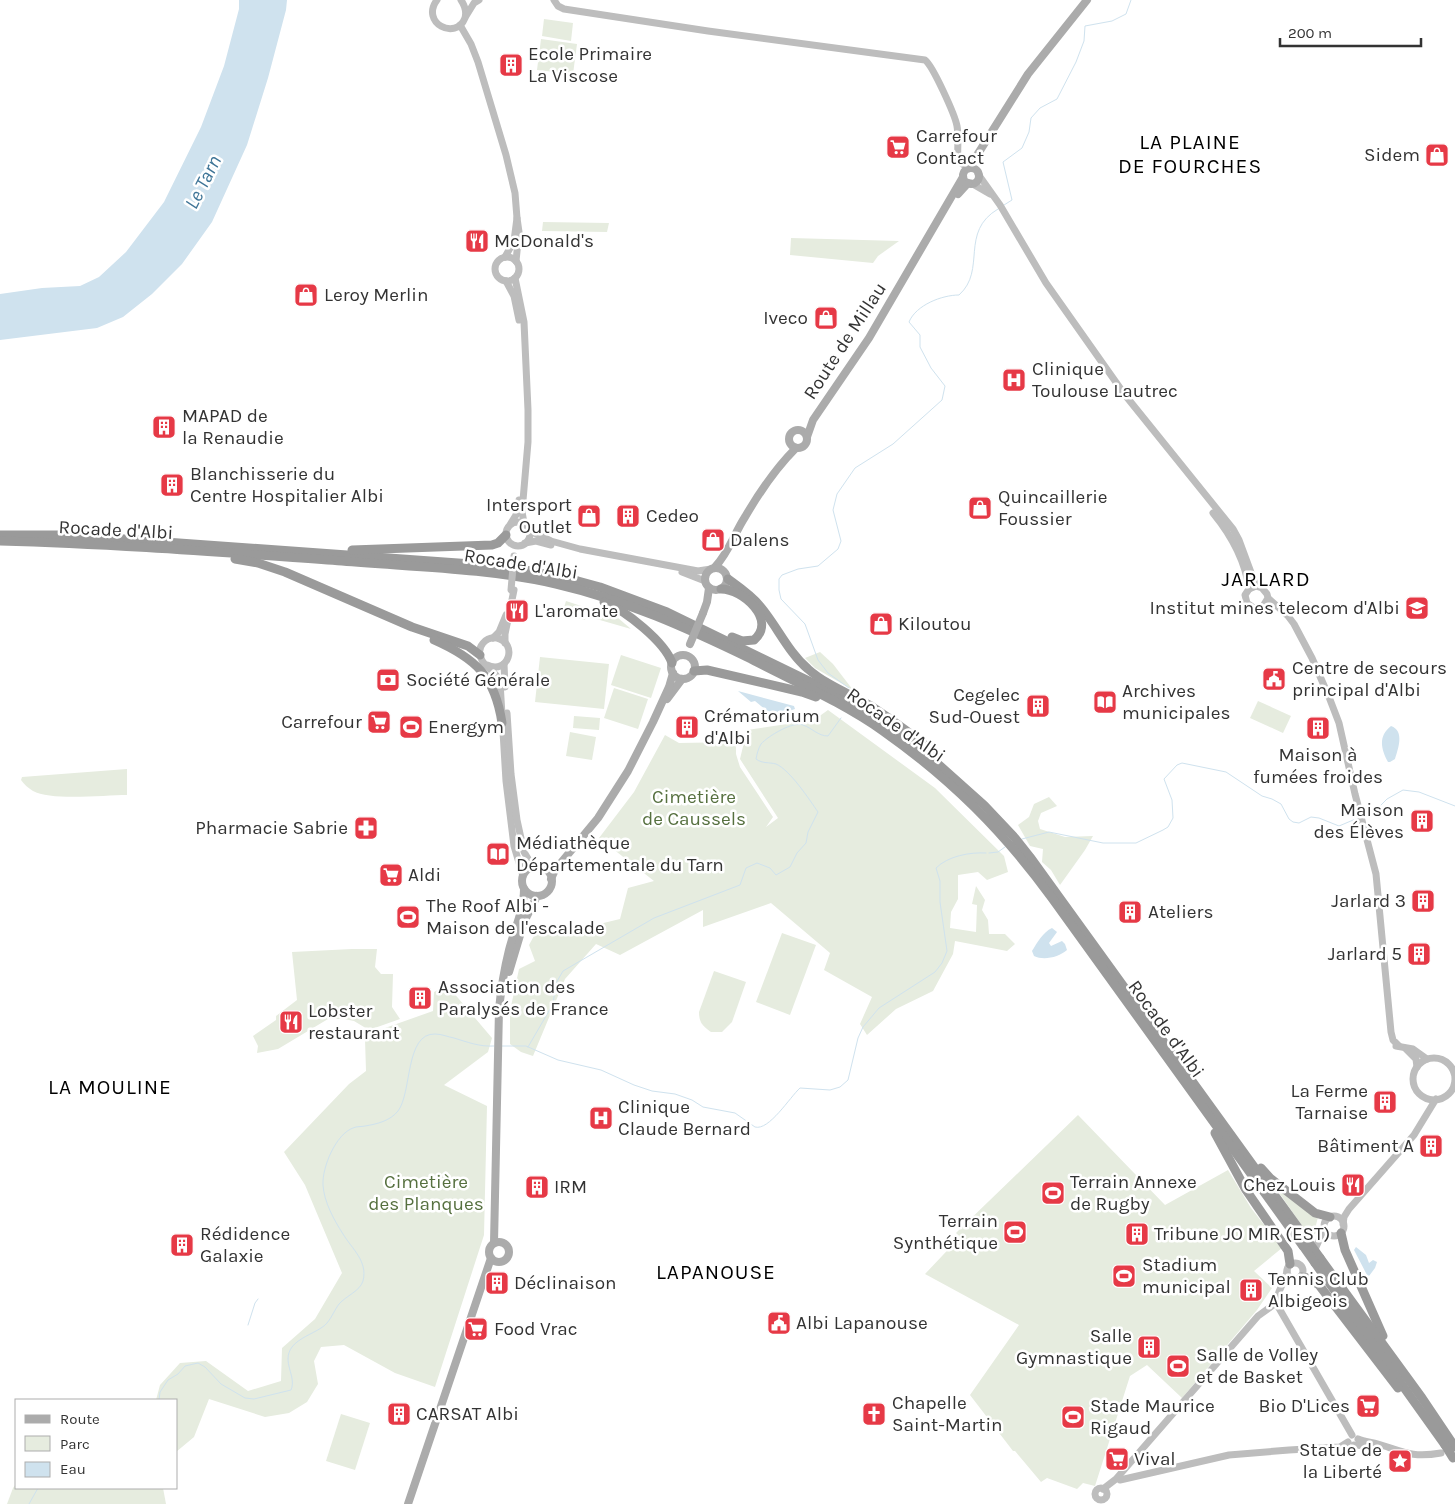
<svg xmlns="http://www.w3.org/2000/svg" width="1455" height="1504" font-family="Karla,sans-serif">
<rect width="100%" height="100%" fill="#fff"/>
<g fill="#e6ecdf">
<path d="M544,19L573,23L571,41L542,36Z"/>
<path d="M541,39L577,44L573,74L537,70Z"/>
<path d="M543,222L609,223L607,232L542,231Z"/>
<path d="M791,238L899,241L878,256L873,263L790,255Z"/>
<path d="M566,601L618,618L631,629L586,616L585,620L562,614Z"/>
<path d="M820,652L833,664L853,690L815,668L805,658Z"/>
<path d="M621,655L661,668L651,698L611,685Z"/>
<path d="M540,657L609,664L604,709L535,702Z"/>
<path d="M614,688L648,699L638,729L604,718Z"/>
<path d="M1258,701L1291,716L1283,733L1250,718Z"/>
<path d="M828,710L935,788L1004,856L1008,872L987,880L978,872L958,875V899L951,912L950,928L976,932L977,905L972,904L976,886L985,900L982,910L988,920L989,934H1005L1015,944L1007,951L955,941L953,954L933,991L896,1009L867,1035L860,1024L872,997L824,970L830,953L771,903L703,927V910L620,955L596,944L565,979L533,1056L521,1052L510,1044V1011L519,969L535,961L529,945L540,925L561,924L582,935L591,926L620,919L628,888L654,881L599,838L634,792L665,735L679,743L736,742V754L740,767L773,817L766,827L778,818L740,759L747,730L814,720Z"/>
<path d="M574,716L600,718L599,730L573,728Z"/>
<path d="M570,732L596,737L592,760L566,756Z"/>
<path d="M127,769V795C105,795 50,801 33,791C28,788 24,784 21,780L22,777Z"/>
<path d="M1049,797L1057,806L1041,813L1038,821L1040,829L1065,837L1093,836L1085,850L1060,885L1051,870L1042,862L1043,849L1030,846L1018,825L1029,817L1034,804Z"/>
<path d="M782,933L816,945L790,1015L756,1002Z"/>
<path d="M352,949H377L375,967L381,974H393L392,1007L400,1019L369,1030L354,1021L344,1019H328L278,1049L257,1053L258,1046L253,1036L276,1020V1016L297,1000L292,952Z"/>
<path d="M714,971L746,982L732,1022L722,1032H711C703,1026 699,1023 699,1012Z"/>
<path d="M447,985L492,1038L488,1052L444,1085L487,1106L484,1235L435,1387L395,1373L344,1345L321,1347L314,1361L318,1384L307,1402L289,1413L265,1417L209,1399L194,1437L176,1452V1400H156L160,1385L180,1363L206,1361L248,1391L281,1381L282,1348L315,1319L342,1273L305,1185L284,1152L349,1084L366,1071L365,1039L371,1033L433,1011L434,992Z"/>
<path d="M1078,1115L1165,1205L1228,1170L1251,1208L1282,1248L1254,1271L1272,1288L1257,1310L1182,1398L1147,1365L1130,1376L1095,1486L1083,1483L1077,1489L1047,1478L1041,1482L1015,1451H1013L970,1395L1019,1325L925,1274L960,1237L956,1233L960,1229Z"/>
<path d="M1275,1187L1318,1217L1316,1225L1318,1232L1310,1237Z"/>
<path d="M341,1414L370,1423L355,1470L326,1461Z"/>
<path d="M16,1484V1488H163L166,1504H7L13,1488Z"/>
</g>
<g fill="#cfe2ee">
<path d="M239,0H287L286,10L268,78L247,145L212,222L182,264L152,294L123,317L97,328L0,340V294L42,288L80,286L99,277L126,252L164,202L201,127L224,66L239,9Z"/>
<path d="M738,691L794,706L795,709L774,716L772,715L755,701L751,702Z"/>
<path d="M1391,726C1405,731 1398,749 1395,759L1390,762H1388C1381,749 1378,736 1391,726Z"/>
<path d="M1052,928L1057,932L1049,943L1051,946L1062,941L1065,944L1067,950C1059,957 1044,961 1034,956L1032,951C1037,943 1043,932 1052,928Z"/>
<path d="M1356,1247L1366,1255L1369,1263L1373,1260L1377,1262L1375,1268L1369,1276L1367,1275L1354,1250Z"/>
</g>
<g fill="none" stroke-linecap="round" stroke-linejoin="round">
<g stroke="#cfe2ee" stroke-width="1">
<path d="M1004,205L1012,200L1003,162L1022,148L1029,132L1031,118L1040,108L1057,99L1076,62L1084,41L1085,26L1112,21L1126,14L1131,0"/>
<path d="M849,688L828,673L818,660L805,624L781,599L779,590V579L782,575L798,569L818,566L838,549L841,541L833,510L837,494L855,468L893,444L942,400L945,386L931,368L920,347V335L909,322C916,305 942,295 959,295C987,270 959,232 998,209"/>
<path d="M1363,815L1377,809L1387,799L1403,790L1419,792L1455,806"/>
<path d="M1022,839L1049,832L1103,843H1136L1163,830L1168,827L1173,818L1172,800L1164,779L1177,765L1182,763L1226,772L1262,796L1272,799L1281,804L1289,819L1293,822L1299,823L1311,817L1319,818L1339,826L1358,818"/>
<path d="M989,853L998,852L1005,847"/>
<path d="M501,1046H526L558,1060L601,1070L634,1085L652,1091L675,1094L692,1100L703,1107L735,1113L755,1127C769,1131 790,1097 800,1088L830,1090L840,1087L848,1080L858,1038L863,1027L879,1008L935,972L942,963L947,951L940,902V881L936,868C948,856 970,852 986,853"/>
<path d="M528,1047L553,1004L556,983L563,971L654,918L740,885L746,868L757,863L770,868L776,875L790,867L797,853L806,843L808,832L818,812C809,799 790,770 776,764C769,762 763,764 756,759C757,754 758,749 761,744C768,736 793,721 803,725C812,728 818,736 828,736L841,718"/>
<path d="M248,1325L255,1303L258,1299"/>
<path d="M159,1400L160,1392L168,1380L178,1374L185,1366L198,1363L205,1367L221,1384L245,1398L254,1399L291,1390C297,1376 281,1362 292,1347C299,1338 312,1334 321,1328C330,1323 333,1312 339,1304C346,1296 360,1291 363,1281C368,1261 352,1249 343,1234C334,1220 324,1202 323,1185C322,1167 336,1134 353,1128C357,1126 361,1127 365,1126C377,1124 390,1121 398,1111C412,1093 405,1033 435,1034C442,1034 448,1037 454,1038C467,1042 480,1047 494,1046"/>
<path d="M29,1504L38,1488"/>
</g>
<g stroke="#bdbdbd" stroke-width="7">
<path d="M437,0C420,23 456,41 465,18C467,11 465,6 461,0"/>
<path d="M554,0L558,6L564,9L708,31L925,60C933,66 955,115 957,126C959,137 957,150 958,161L968,168"/>
<path d="M466,16L474,3L479,0"/>
<path d="M460,25L471,44L478,62L506,155L515,193L517,218"/>
<path d="M978,174L1000,205L1046,283L1125,395L1233,529L1239,540L1256,586"/>
<path d="M971,183L990,194"/>
<circle cx="507" cy="269" r="12"/>
<path d="M505,257L514,241L517,218L519,232L516,261"/>
<path d="M515,278L524,322L528,410V442L522,512L524,523"/>
<path d="M506,281L514,296L519,320"/>
<path d="M1213,513C1231,535 1245,559 1249,589"/>
<circle cx="518" cy="534" r="12"/>
<path d="M511,523L516,515L519,500"/>
<path d="M530,531L551,541L580,549L698,571L711,569"/>
<path d="M525,543L536,541L551,545"/>
<path d="M682,572L705,581"/>
<path d="M1268,598L1263,606L1254,608L1247,603L1245,595L1249,589L1256,586L1262,588L1267,594L1268,598L1288,616L1294,624L1312,658L1329,697L1339,723L1355,794L1376,874L1391,1032L1393,1040L1399,1046"/>
<path d="M493,638L499,632L506,615"/>
<path d="M505,643V634L514,590"/>
<path d="M504,664L505,687"/>
<path d="M487,665C509,675 518,643 497,638C486,636 476,647 481,658C484,668 495,669 500,682L506,781L514,846L523,876"/>
<path d="M507,713L511,774L517,820L524,852L530,862L536,866"/>
<path d="M1396,1046L1413,1049L1427,1059"/>
<path d="M1406,1049L1416,1059L1417,1067"/>
<circle cx="1434" cy="1079" r="21"/>
<circle cx="1334" cy="1226" r="10"/>
<path d="M1343,1224L1344,1217L1349,1209L1414,1135L1436,1099"/>
<path d="M1316,1247L1324,1229"/>
<circle cx="1295" cy="1271" r="8"/>
<path d="M1276,1303L1352,1435"/>
<path d="M1276,1303C1277,1291 1285,1283 1287,1271"/>
<path d="M1358,1439C1364,1442 1371,1442 1378,1444C1404,1452 1412,1458 1441,1453"/>
<path d="M1354,1445L1368,1446"/>
<path d="M1120,1480L1229,1455L1289,1450L1340,1447L1348,1442"/>
<circle cx="1101" cy="1494" r="6"/>
<path d="M1103,1489L1116,1479L1258,1316L1276,1303"/>
</g>
<g stroke="#ababab" stroke-width="8">
<path d="M969,168L1028,74L1087,0"/>
<circle cx="971" cy="176" r="8"/>
<path d="M958,194L968,183"/>
<circle cx="798" cy="439" r="9"/>
<path d="M807,437L813,420L869,338L963,177"/>
<path d="M715,567C729,552 734,534 745,517C759,493 776,468 796,448"/>
<circle cx="716" cy="579" r="11"/>
<path d="M703,613L707,602L709,588"/>
<circle cx="683" cy="667" r="12"/>
<path d="M667,699L682,679"/>
<circle cx="537" cy="881" r="15"/>
<path d="M551,879L555,870L598,818L628,771L653,722L669,687L673,673"/>
<path d="M509,972L524,922L537,896"/>
<circle cx="499" cy="1252" r="10"/>
<path d="M494,1243L499,1009C501,989 504,970 509,950C514,930 524,910 524,889"/>
<path d="M408,1504L491,1258"/>
</g>
<g stroke="#9a9a9a" stroke-width="9">
<path d="M0,535H68L472,564L520,569L578,581L600,587L667,612L848,700L904,737L929,756L984,805L1015,838L1030,857L1307,1240"/>
<path d="M0,541C114,544 228,553 342,561C413,567 486,568 556,584C625,600 687,628 751,659C795,682 842,702 883,731C951,779 1003,831 1052,898L1303,1246"/>
<path d="M352,550L492,545L498,543L506,535"/>
<path d="M235,559L258,563L285,572L412,627L468,646L480,655"/>
<path d="M728,579C739,587 751,595 760,606C777,626 788,652 808,669C826,685 850,694 871,706C894,721 917,738 938,756"/>
<path d="M721,589C743,589 777,620 754,640L742,641L732,637"/>
<path d="M604,602C625,610 665,642 672,663"/>
<path d="M434,640C475,658 495,676 502,723"/>
<path d="M694,671L707,670L802,692L816,697"/>
<path d="M1215,1133L1246,1190L1288,1251L1290,1264"/>
<path d="M1261,1168L1270,1178L1315,1213L1330,1217"/>
<path d="M1341,1233L1345,1250L1383,1336"/>
<path d="M1320,1258L1422,1398L1455,1447"/>
<path d="M1315,1263L1445,1445"/>
<path d="M1301,1277L1308,1278L1319,1285L1398,1388"/>
</g>
<path stroke="#bdbdbd" stroke-width="7" d="M511,590L514,556"/>
<path stroke="#ababab" stroke-width="8" d="M690,644L703,613"/>
<g stroke="#9a9a9a" stroke-width="9">
<path d="M1307,1240L1320,1258"/>
<path d="M1303,1246L1315,1263"/>
<path d="M1445,1445L1453,1458"/>
</g>
</g>
<defs>
<g id="building-square" transform="scale(1.25)"><rect x="-9" y="-9" width="18" height="18" rx="4" fill="#e63946" stroke="#fff"/><path d="M-4-6H4V6H1V3H-1V6H-4ZM-2.5-4.3h1.7v1.8h-1.7ZM.8-4.3h1.7v1.8H.8ZM-2.5-1h1.7V.8h-1.7ZM.8-1h1.7V.8H.8Z" fill="#fff"/></g>
<g id="supermarket-square" transform="scale(1.25)"><rect x="-9" y="-9" width="18" height="18" rx="4" fill="#e63946" stroke="#fff"/><path d="M-6-5.5h2.5l.6 2H6L4.5 2H-2.5L-4.4-4H-6ZM-1.5 3.2a1.3 1.3 0 1 0 .1 0ZM3 3.2a1.3 1.3 0 1 0 .1 0Z" fill="#fff"/></g>
<g id="shop-square" transform="scale(1.25)"><rect x="-9" y="-9" width="18" height="18" rx="4" fill="#e63946" stroke="#fff"/><path d="M-5-2.5h2.3a2.7 3.5 0 0 1 5.4 0H5L5.5 6h-11ZM-1.5-2.5h3a1.5 2.3 0 0 0-3 0Z" fill="#fff"/></g>
<g id="restaurant-square" transform="scale(1.25)"><rect x="-9" y="-9" width="18" height="18" rx="4" fill="#e63946" stroke="#fff"/><path d="M-5-6h1v4h1v-4h1v4h1v-4h1v5L-1.5 .5V6h-2V.5L-5-1ZM5-6V6H3V1.5H1.5Q1.5-4 5-6Z" fill="#fff"/></g>
<g id="hospital-square" transform="scale(1.25)"><rect x="-9" y="-9" width="18" height="18" rx="4" fill="#e63946" stroke="#fff"/><path d="M-5-5h3v3.5h4V-5h3V5h-3V1.5h-4V5h-3Z" fill="#fff"/></g>
<g id="university-square" transform="scale(1.25)"><rect x="-9" y="-9" width="18" height="18" rx="4" fill="#e63946" stroke="#fff"/><path d="M0-5L7-2L0 1L-7-2ZM-4 1L0 2.5L4 1V4Q0 6-4 4Z" fill="#fff"/></g>
<g id="civic-square" transform="scale(1.25)"><rect x="-9" y="-9" width="18" height="18" rx="4" fill="#e63946" stroke="#fff"/><path d="M-.6-6.5H3V-4.5H.6V-3L4-1V1h2V6H-6V1h2V-1L-.6-3ZM-1.2 2.5V6h2.4V2.5Z" fill="#fff"/></g>
<g id="bank-square" transform="scale(1.25)"><rect x="-9" y="-9" width="18" height="18" rx="4" fill="#e63946" stroke="#fff"/><path d="M-6-4H6V4H-6ZM0-2.3a2.3 2.3 0 1 0 0 4.6a2.3 2.3 0 1 0 0-4.6Z" fill="#fff"/></g>
<g id="library-square" transform="scale(1.25)"><rect x="-9" y="-9" width="18" height="18" rx="4" fill="#e63946" stroke="#fff"/><path d="M-6-4Q-3-5.5-.7-3.5V5Q-3 3-6 4ZM6-4Q3-5.5 .7-3.5V5Q3 3 6 4Z" fill="#fff"/></g>
<g id="stadium-square" transform="scale(1.25)"><rect x="-9" y="-9" width="18" height="18" rx="4" fill="#e63946" stroke="#fff"/><path d="M0-5a6.5 5 0 1 0 0 10a6.5 5 0 1 0 0-10ZM-3.5-1.8h7v3.6h-7Z" fill="#fff"/></g>
<g id="pharmacy-square" transform="scale(1.25)"><rect x="-9" y="-9" width="18" height="18" rx="4" fill="#e63946" stroke="#fff"/><path d="M-2-6h4v4h4v4h-4v4h-4v-4h-4v-4h4Z" fill="#fff"/></g>
<g id="church-square" transform="scale(1.25)"><rect x="-9" y="-9" width="18" height="18" rx="4" fill="#e63946" stroke="#fff"/><path d="M-1.2-6h2.4v3.5h3.3v2.4h-3.3V6h-2.4V-.1h-3.3v-2.4h3.3Z" fill="#fff"/></g>
<g id="sight-square" transform="scale(1.25)"><rect x="-9" y="-9" width="18" height="18" rx="4" fill="#e63946" stroke="#fff"/><path d="M0-6L1.8-2.2L6-1.7L2.9 1.2L3.7 5.4L0 3.3L-3.7 5.4L-2.9 1.2L-6-1.7L-1.8-2.2Z" fill="#fff"/></g>
</defs>
<g fill-rule="evenodd">
<use href="#building-square" x="511" y="65"/>
<use href="#supermarket-square" x="898" y="147"/>
<use href="#shop-square" x="1437" y="155"/>
<use href="#restaurant-square" x="477" y="241"/>
<use href="#shop-square" x="306" y="295"/>
<use href="#shop-square" x="826" y="318"/>
<use href="#hospital-square" x="1014" y="380"/>
<use href="#building-square" x="164" y="427"/>
<use href="#building-square" x="172" y="485"/>
<use href="#shop-square" x="980" y="508"/>
<use href="#shop-square" x="589" y="516"/>
<use href="#building-square" x="628" y="516"/>
<use href="#shop-square" x="713" y="540"/>
<use href="#university-square" x="1417" y="608"/>
<use href="#restaurant-square" x="517" y="611"/>
<use href="#shop-square" x="881" y="624"/>
<use href="#civic-square" x="1274" y="679"/>
<use href="#bank-square" x="388" y="680"/>
<use href="#library-square" x="1105" y="702"/>
<use href="#building-square" x="1038" y="706"/>
<use href="#supermarket-square" x="379" y="722"/>
<use href="#stadium-square" x="411" y="727"/>
<use href="#building-square" x="687" y="727"/>
<use href="#building-square" x="1318" y="728"/>
<use href="#building-square" x="1422" y="821"/>
<use href="#pharmacy-square" x="366" y="828"/>
<use href="#library-square" x="498" y="854"/>
<use href="#supermarket-square" x="391" y="875"/>
<use href="#building-square" x="1423" y="901"/>
<use href="#building-square" x="1130" y="912"/>
<use href="#stadium-square" x="408" y="917"/>
<use href="#building-square" x="1419" y="954"/>
<use href="#building-square" x="420" y="998"/>
<use href="#restaurant-square" x="291" y="1022"/>
<use href="#building-square" x="1385" y="1102"/>
<use href="#hospital-square" x="601" y="1118"/>
<use href="#building-square" x="1431" y="1146"/>
<use href="#restaurant-square" x="1353" y="1185"/>
<use href="#building-square" x="537" y="1187"/>
<use href="#stadium-square" x="1053" y="1193"/>
<use href="#stadium-square" x="1015" y="1232"/>
<use href="#building-square" x="1137" y="1234"/>
<use href="#building-square" x="182" y="1245"/>
<use href="#stadium-square" x="1124" y="1276"/>
<use href="#building-square" x="497" y="1283"/>
<use href="#building-square" x="1251" y="1290"/>
<use href="#civic-square" x="779" y="1323"/>
<use href="#supermarket-square" x="476" y="1329"/>
<use href="#building-square" x="1149" y="1347"/>
<use href="#stadium-square" x="1178" y="1366"/>
<use href="#supermarket-square" x="1368" y="1406"/>
<use href="#building-square" x="399" y="1414"/>
<use href="#church-square" x="874" y="1414"/>
<use href="#stadium-square" x="1073" y="1417"/>
<use href="#supermarket-square" x="1117" y="1459"/>
<use href="#sight-square" x="1400" y="1461"/>
</g>
<g text-anchor="middle" dominant-baseline="central" stroke-width="5" stroke-linejoin="round" paint-order="stroke">
<g font-size="19" fill="#333" stroke="#fff" text-anchor="start">
<text x="528" y="54">Ecole Primaire<tspan x="528" dy="22">La Viscose</tspan></text>
<text x="916" y="136">Carrefour<tspan x="916" dy="22">Contact</tspan></text>
<text x="1420" y="155" text-anchor="end">Sidem</text>
<text x="494" y="241">McDonald's</text>
<text x="324" y="295">Leroy Merlin</text>
<text x="808" y="318" text-anchor="end">Iveco</text>
<text x="1032" y="369">Clinique<tspan x="1032" dy="22">Toulouse Lautrec</tspan></text>
<text x="182" y="416">MAPAD de<tspan x="182" dy="22">la Renaudie</tspan></text>
<text x="190" y="474">Blanchisserie du<tspan x="190" dy="22">Centre Hospitalier Albi</tspan></text>
<text x="998" y="497">Quincaillerie<tspan x="998" dy="22">Foussier</tspan></text>
<text x="572" y="505" text-anchor="end">Intersport<tspan x="572" dy="22">Outlet</tspan></text>
<text x="646" y="516">Cedeo</text>
<text x="730" y="540">Dalens</text>
<text x="1400" y="608" text-anchor="end">Institut mines telecom d'Albi</text>
<text x="534" y="611">L'aromate</text>
<text x="898" y="624">Kiloutou</text>
<text x="1292" y="668">Centre de secours<tspan x="1292" dy="22">principal d'Albi</tspan></text>
<text x="406" y="680">Société Générale</text>
<text x="1122" y="691">Archives<tspan x="1122" dy="22">municipales</tspan></text>
<text x="1020" y="695" text-anchor="end">Cegelec<tspan x="1020" dy="22">Sud-Ouest</tspan></text>
<text x="704" y="716">Crématorium<tspan x="704" dy="22">d'Albi</tspan></text>
<text x="362" y="722" text-anchor="end">Carrefour</text>
<text x="428" y="727">Energym</text>
<text x="1318" y="755" text-anchor="middle">Maison à<tspan x="1318" dy="22">fumées froides</tspan></text>
<text x="1404" y="810" text-anchor="end">Maison<tspan x="1404" dy="22">des Élèves</tspan></text>
<text x="348" y="828" text-anchor="end">Pharmacie Sabrie</text>
<text x="516" y="843">Médiathèque<tspan x="516" dy="22">Départementale du Tarn</tspan></text>
<text x="408" y="875">Aldi</text>
<text x="1406" y="901" text-anchor="end">Jarlard 3</text>
<text x="426" y="906">The Roof Albi -<tspan x="426" dy="22">Maison de l'escalade</tspan></text>
<text x="1148" y="912">Ateliers</text>
<text x="1402" y="954" text-anchor="end">Jarlard 5</text>
<text x="438" y="987">Association des<tspan x="438" dy="22">Paralysés de France</tspan></text>
<text x="308" y="1011">Lobster<tspan x="308" dy="22">restaurant</tspan></text>
<text x="1368" y="1091" text-anchor="end">La Ferme<tspan x="1368" dy="22">Tarnaise</tspan></text>
<text x="618" y="1107">Clinique<tspan x="618" dy="22">Claude Bernard</tspan></text>
<text x="1414" y="1146" text-anchor="end">Bâtiment A</text>
<text x="1070" y="1182">Terrain Annexe<tspan x="1070" dy="22">de Rugby</tspan></text>
<text x="1336" y="1185" text-anchor="end">Chez Louis</text>
<text x="554" y="1187">IRM</text>
<text x="998" y="1221" text-anchor="end">Terrain<tspan x="998" dy="22">Synthétique</tspan></text>
<text x="200" y="1234">Rédidence<tspan x="200" dy="22">Galaxie</tspan></text>
<text x="1154" y="1234">Tribune JO MIR (EST)</text>
<text x="1142" y="1265">Stadium<tspan x="1142" dy="22">municipal</tspan></text>
<text x="1268" y="1279">Tennis Club<tspan x="1268" dy="22">Albigeois</tspan></text>
<text x="514" y="1283">Déclinaison</text>
<text x="796" y="1323">Albi Lapanouse</text>
<text x="494" y="1329">Food Vrac</text>
<text x="1132" y="1336" text-anchor="end">Salle<tspan x="1132" dy="22">Gymnastique</tspan></text>
<text x="1196" y="1355">Salle de Volley<tspan x="1196" dy="22">et de Basket</tspan></text>
<text x="892" y="1403">Chapelle<tspan x="892" dy="22">Saint-Martin</tspan></text>
<text x="1090" y="1406">Stade Maurice<tspan x="1090" dy="22">Rigaud</tspan></text>
<text x="1350" y="1406" text-anchor="end">Bio D'Lices</text>
<text x="416" y="1414">CARSAT Albi</text>
<text x="1382" y="1450" text-anchor="end">Statue de<tspan x="1382" dy="22">la Liberté</tspan></text>
<text x="1134" y="1459">Vival</text>
</g>
<g font-size="19" fill="#333" stroke="#fff">
<text transform="translate(845 341) rotate(-57)">Route de Millau</text>
<text transform="translate(116 530) rotate(3)">Rocade d'Albi</text>
<text transform="translate(521 564) rotate(9)">Rocade d'Albi</text>
<text transform="translate(896 725) rotate(35)">Rocade d'Albi</text>
<text transform="translate(1166 1029) rotate(54)">Rocade d'Albi</text>
</g>
<g font-size="19" fill="#56703f" stroke="#fff">
<text x="694" y="797">Cimetière<tspan x="694" dy="22">de Caussels</tspan></text>
<text x="426" y="1182">Cimetière<tspan x="426" dy="22">des Planques</tspan></text>
</g>
<g font-size="20" font-style="italic" fill="#3f7597" stroke="#fff">
<text transform="translate(203 182) rotate(-63)">Le Tarn</text>
</g>
<g font-size="21" letter-spacing="1" fill="#000" stroke="#fff">
<text x="1190" y="142">LA PLAINE<tspan x="1190" dy="24">DE FOURCHES</tspan></text>
<text x="1266" y="579">JARLARD</text>
<text x="110" y="1087">LA MOULINE</text>
<text x="716" y="1272">LAPANOUSE</text>
</g>
</g>
<rect x="15" y="1399" width="162" height="90" fill="#ffffff" stroke="#adadad"/>
<rect x="25" y="1415" width="25" height="8" fill="#ababab" stroke="#adadad"/>
<text x="60" y="1424" font-size="15" fill="#333333">Route</text>
<rect x="25" y="1436" width="25" height="15" fill="#e6ecdf" stroke="#adadad"/>
<text x="60" y="1449" font-size="15" fill="#333333">Parc</text>
<rect x="25" y="1462" width="25" height="15" fill="#cfe2ee" stroke="#adadad"/>
<text x="60" y="1474" font-size="15" fill="#333333">Eau</text>
<path d="M1280 38v8h141v-8" fill="none" stroke="#333333" stroke-width="2.5"/>
<text x="1288" y="38" font-size="15" fill="#333333" stroke="#ffffff" stroke-width="4" paint-order="stroke">200 m</text>
</svg>
